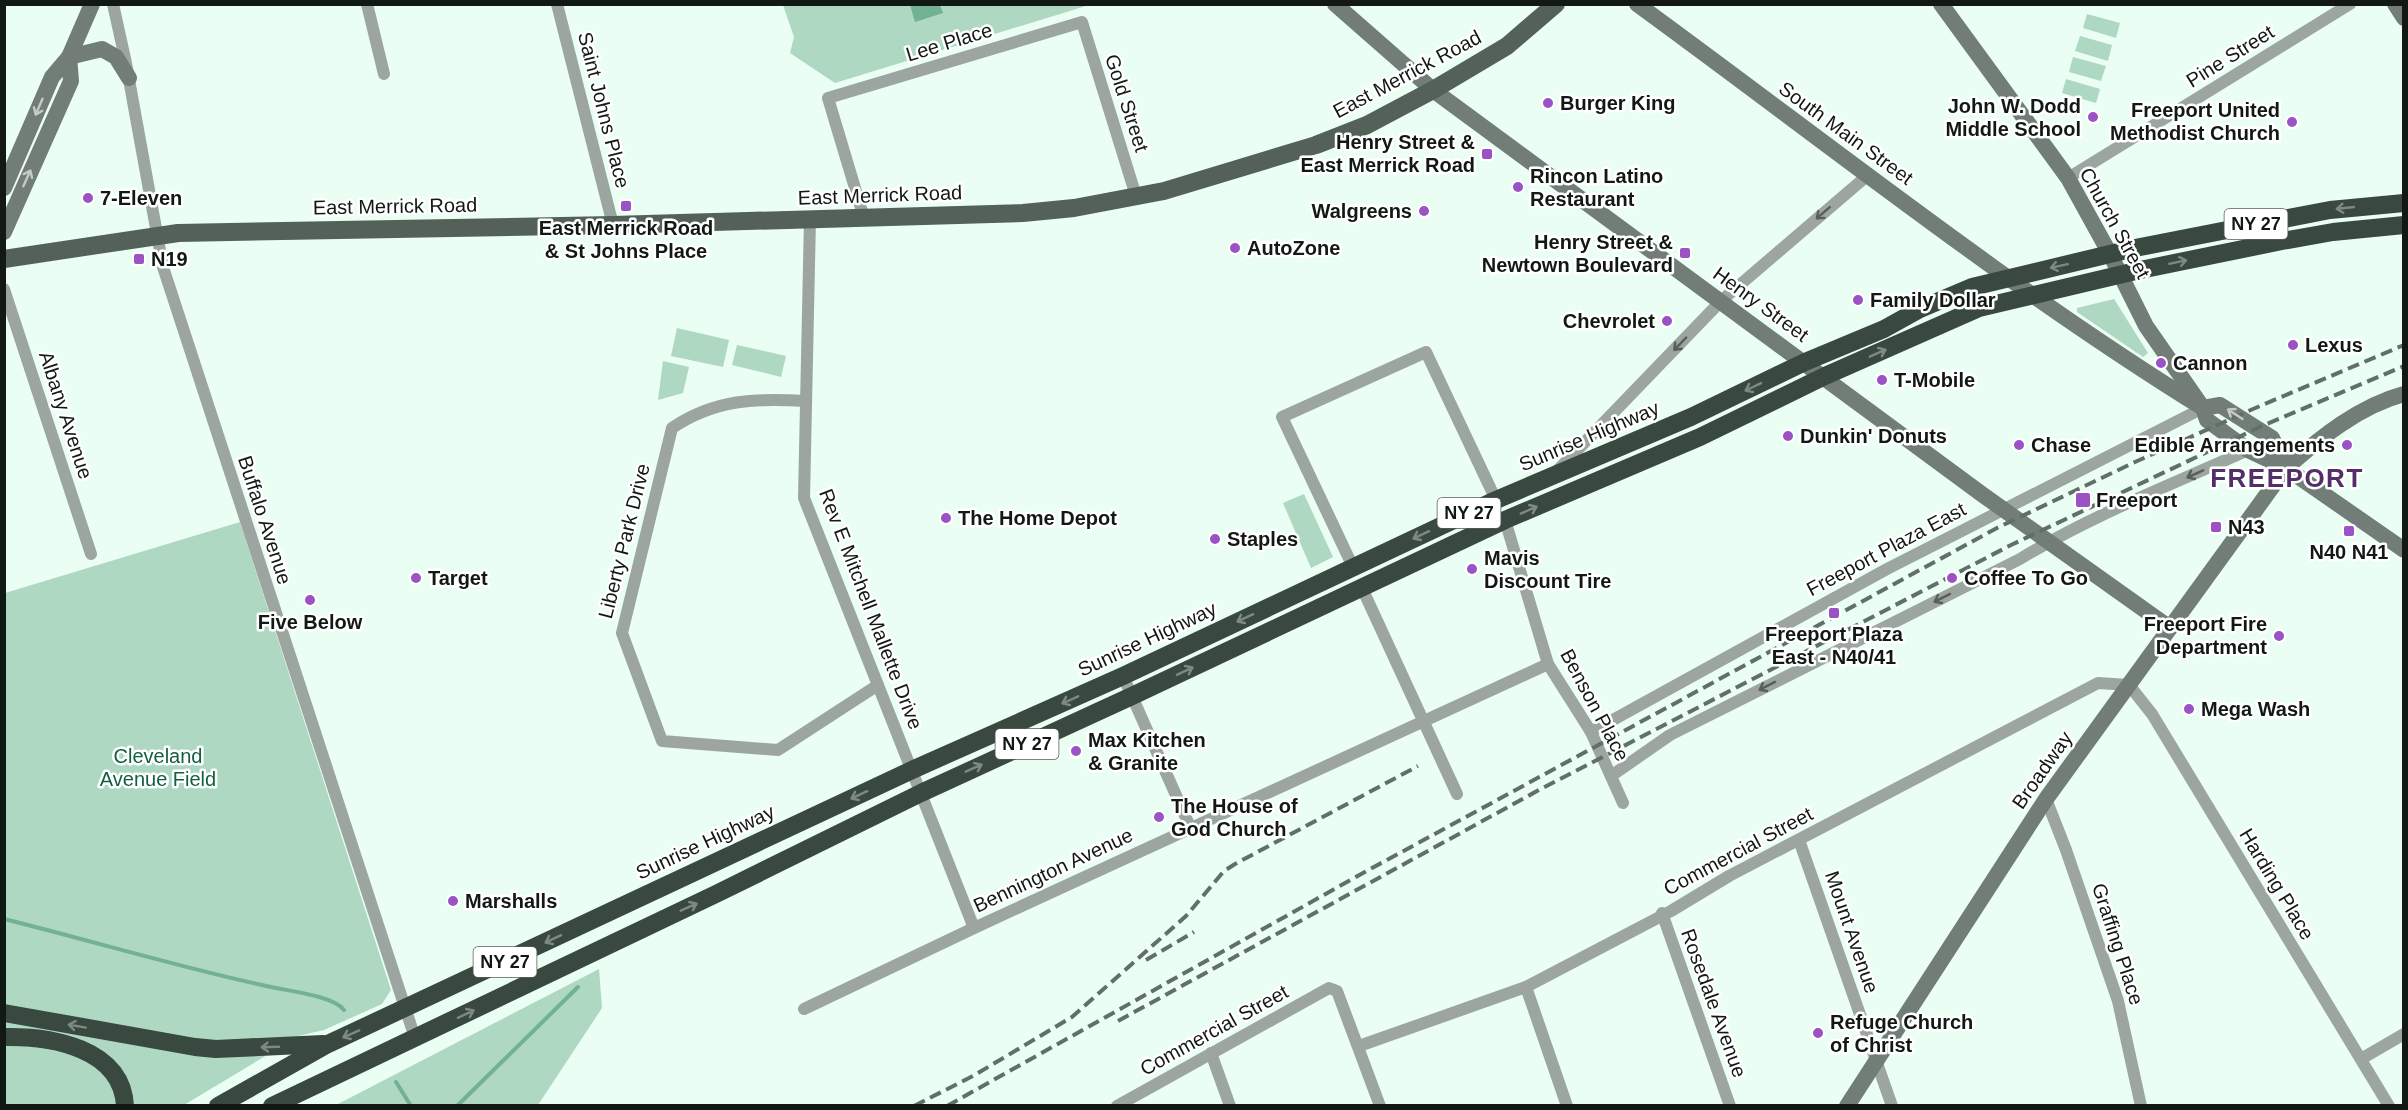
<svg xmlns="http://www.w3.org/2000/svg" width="2408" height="1110" font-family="Arial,sans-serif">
<rect width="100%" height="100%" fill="#eafef3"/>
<g fill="#aed8c1">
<path d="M1086,4V6L835,83L790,53L794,37L783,5Z"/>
<path d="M2087,14L2120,23L2116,38L2083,28Z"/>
<path d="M2080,36L2112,45L2108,61L2075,51Z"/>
<path d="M2073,57L2106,66L2101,81L2069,72Z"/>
<path d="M2066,79L2100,89L2096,103L2062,93Z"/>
<path d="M2114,299L2148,353L2143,357L2077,312V308Z"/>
<path d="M677,328L729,340L723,367L671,356Z"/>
<path d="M737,345L786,356L781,377L732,365Z"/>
<path d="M663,361L689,367L683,393L658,400Z"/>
<path d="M1304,494L1333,557L1311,568L1283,503Z"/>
<path d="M240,522L391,990L382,1004L324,1030L268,1043L192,1041L5,1010V593Z"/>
<path d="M599,969L602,1008L538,1105H336Z"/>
<path d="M4,1021L267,1055L184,1105H133L123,1073L5,1033Z"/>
<path d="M5,1045C34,1046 92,1052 109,1079C113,1086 115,1097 117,1105L5,1106Z"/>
</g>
<path fill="#72b191" d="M910,5H940L943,13L915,22Z"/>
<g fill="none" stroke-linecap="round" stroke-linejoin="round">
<g stroke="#72b191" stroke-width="4">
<path d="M4,919C93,941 181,968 271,987C289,991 334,996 344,1010"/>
<path d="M396,1082L411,1106"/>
<path d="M457,1106L578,987"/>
</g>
<g stroke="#9da5a0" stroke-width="12">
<path d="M113,4L126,63L163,267L415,1038"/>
<path d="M367,4L384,74"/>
<path d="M557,4L613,225"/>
<path d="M2068,178L2350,4"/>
<path d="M864,218L828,98L1082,22L1136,196"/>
<path d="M810,219L804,498L974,928"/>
<path d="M4,289L91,554"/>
<path d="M806,401C756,398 715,399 672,428L622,633L662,741L778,750L878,685"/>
<path d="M1558,470L1721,301L1868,175"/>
<path d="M1505,520L1548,664L1591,732L1623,803"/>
<path d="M1353,567L1282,417L1426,352L1496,500"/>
<path d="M1362,588L1457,794"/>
<path d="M1123,676L1191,829"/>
<path d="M1591,732L1887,569L2203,408"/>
<path d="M1611,776L1670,735L2020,559C2092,515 2171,485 2248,450"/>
<path d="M2046,799L2066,850L2118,1001L2141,1106"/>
<path d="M1799,840L1892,1106"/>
<path d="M1662,913L1730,1106"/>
<path d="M1526,987L1567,1106"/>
<path d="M804,1009L974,928L1548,664"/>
<path d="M1359,1046L1526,987L1671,911L1729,876L2098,683L2129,685L2152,714L2389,1106"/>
<path d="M1211,1053L1230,1106"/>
<path d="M2361,1059L2404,1034"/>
<path d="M1117,1106L1329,988L1337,991L1380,1106"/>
</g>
<g stroke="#717d76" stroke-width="16">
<path d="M1335,4L1433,90L1983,495L2170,628"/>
<path d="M1637,4C1825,141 2006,286 2203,408L2220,405L2272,438L2286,468"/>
<path d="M1941,4L2068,178L2110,254L2146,326L2203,408L2207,420L2248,450L2286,468L2404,550"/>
<path d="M2395,4L2404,18"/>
<path d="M69,57L102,49L116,57L129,78"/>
<path d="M4,188L52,77L69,57L92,4"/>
<path d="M4,232L71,81L69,57"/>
<path d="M1847,1106L2046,799L2286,468C2320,438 2359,406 2404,394"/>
</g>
<path stroke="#536159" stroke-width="18" d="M4,259L178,233L613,225L1023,213L1074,208L1164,191L1316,145L1367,125L1433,90L1507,46L1556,4"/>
<g stroke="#394940" stroke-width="18">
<path d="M4,1013L195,1047L216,1049L323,1044"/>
<path d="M4,1037C51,1036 122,1048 125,1106"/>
<path d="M218,1106L328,1044L912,770L1123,676L1496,500L1691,417L1805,362L1884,329L1920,309L1972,287L2135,248L2278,220L2330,210L2404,203"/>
<path d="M272,1106L716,894L921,793L1132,696L1505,520L1700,437L1825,376L1979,308L2140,270L2282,241L2333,232L2404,225"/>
</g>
<g stroke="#626e68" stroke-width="4" stroke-dasharray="12 6" stroke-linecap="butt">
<path d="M1146,960L1194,932"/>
<path d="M1118,1021L1539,790L2011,545L2262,426L2404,366"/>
<path d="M914,1106L973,1076L1072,1017L1186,916L1224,871L1235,864L1418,766"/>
<path d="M947,1106L1363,873L1997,528L2135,462L2253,409L2404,345"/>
</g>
</g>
<defs><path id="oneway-shaft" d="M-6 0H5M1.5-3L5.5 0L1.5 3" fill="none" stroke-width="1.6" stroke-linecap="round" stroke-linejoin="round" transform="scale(1.5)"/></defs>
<g stroke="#c6cbc8">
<use href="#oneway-shaft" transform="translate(39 107) rotate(113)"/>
<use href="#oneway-shaft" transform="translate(27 178) rotate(-66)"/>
<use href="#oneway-shaft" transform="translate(2235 414) rotate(-147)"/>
</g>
<g stroke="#7e8983">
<use href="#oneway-shaft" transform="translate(2345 208) rotate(174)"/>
<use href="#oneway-shaft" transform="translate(2178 262) rotate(-12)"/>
<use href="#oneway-shaft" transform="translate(2059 266) rotate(168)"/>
<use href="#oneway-shaft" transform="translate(1878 353) rotate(-24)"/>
<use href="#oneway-shaft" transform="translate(1753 387) rotate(154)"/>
<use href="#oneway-shaft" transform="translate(1529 510) rotate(-24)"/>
<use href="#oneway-shaft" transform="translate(1421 535) rotate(155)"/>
<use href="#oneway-shaft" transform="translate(1245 618) rotate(155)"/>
<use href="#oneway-shaft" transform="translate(1185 671) rotate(-25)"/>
<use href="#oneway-shaft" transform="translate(1070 700) rotate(156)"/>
<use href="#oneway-shaft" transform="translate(974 768) rotate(-24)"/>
<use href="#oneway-shaft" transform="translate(859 795) rotate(155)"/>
<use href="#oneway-shaft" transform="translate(689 907) rotate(-24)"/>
<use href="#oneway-shaft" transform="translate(553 939) rotate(155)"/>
<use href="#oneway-shaft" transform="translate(466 1014) rotate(-25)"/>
<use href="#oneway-shaft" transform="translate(77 1026) rotate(-170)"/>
<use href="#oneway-shaft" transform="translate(351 1034) rotate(156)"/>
<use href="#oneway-shaft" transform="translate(270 1047) rotate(178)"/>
</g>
<g stroke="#585f5a">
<use href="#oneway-shaft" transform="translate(1823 213) rotate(139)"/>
<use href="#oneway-shaft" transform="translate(1680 344) rotate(134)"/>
<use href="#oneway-shaft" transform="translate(2195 474) rotate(156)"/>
<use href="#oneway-shaft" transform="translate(1942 598) rotate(153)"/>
<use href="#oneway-shaft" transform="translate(1767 686) rotate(153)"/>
</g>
<g fill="#9b52c5" stroke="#fff" stroke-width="2">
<circle cx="1548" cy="103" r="6"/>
<circle cx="2093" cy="117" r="6"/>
<circle cx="2292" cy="122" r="6"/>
<rect x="1481" y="148" width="12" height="12" rx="3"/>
<circle cx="1518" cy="187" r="6"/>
<circle cx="88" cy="198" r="6"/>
<rect x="620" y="200" width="12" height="12" rx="3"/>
<circle cx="1424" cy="211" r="6"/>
<circle cx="1235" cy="248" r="6"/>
<rect x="1679" y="247" width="12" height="12" rx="3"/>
<rect x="133" y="253" width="12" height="12" rx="3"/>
<circle cx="1858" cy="300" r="6"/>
<circle cx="1667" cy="321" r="6"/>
<circle cx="2293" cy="345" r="6"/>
<circle cx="2161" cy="363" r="6"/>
<circle cx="1882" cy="380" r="6"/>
<circle cx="1788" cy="436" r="6"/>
<circle cx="2019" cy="445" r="6"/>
<circle cx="2347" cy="445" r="6"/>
<rect x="2075" y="492" width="16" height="16" rx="3"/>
<circle cx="946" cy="518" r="6"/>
<rect x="2210" y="521" width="12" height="12" rx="3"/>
<rect x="2343" y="525" width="12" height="12" rx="3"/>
<circle cx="1215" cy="539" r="6"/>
<circle cx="1472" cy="569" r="6"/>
<circle cx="416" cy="578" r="6"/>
<circle cx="1952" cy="578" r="6"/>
<circle cx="310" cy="600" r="6"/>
<rect x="1828" y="607" width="12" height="12" rx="3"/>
<circle cx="2279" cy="636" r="6"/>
<circle cx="2189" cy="709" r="6"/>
<circle cx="1076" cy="751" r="6"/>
<circle cx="1159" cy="817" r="6"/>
<circle cx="453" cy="901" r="6"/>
<circle cx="1818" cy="1033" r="6"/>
</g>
<g text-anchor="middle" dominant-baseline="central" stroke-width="5" stroke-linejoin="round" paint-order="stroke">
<g fill="#fff" stroke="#595e5b" stroke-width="1.5">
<rect x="2224.5" y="209" width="63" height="30" rx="4.5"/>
<rect x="1437.5" y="498" width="63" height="30" rx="4.5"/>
<rect x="995.5" y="729" width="63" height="30" rx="4.5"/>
<rect x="473.5" y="947" width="63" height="30" rx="4.5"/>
</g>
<g font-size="18" font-weight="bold" fill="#121915">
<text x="2256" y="224">NY 27</text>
<text x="1469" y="513">NY 27</text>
<text x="1027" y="744">NY 27</text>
<text x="505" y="962">NY 27</text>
</g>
<g font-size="20" fill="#121915" stroke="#fff">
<text transform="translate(949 42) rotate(-17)">Lee Place</text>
<text transform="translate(2230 56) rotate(-32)">Pine Street</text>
<text transform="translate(1407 74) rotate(-28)">East Merrick Road</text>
<text transform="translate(1127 103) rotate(72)">Gold Street</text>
<text transform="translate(604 110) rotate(76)">Saint Johns Place</text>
<text transform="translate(1846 133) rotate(36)">South Main Street</text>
<text transform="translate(880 195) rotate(-2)">East Merrick Road</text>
<text transform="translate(395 206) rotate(-1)">East Merrick Road</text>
<text transform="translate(2115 223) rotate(61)">Church Street</text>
<text transform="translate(1761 304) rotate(36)">Henry Street</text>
<text transform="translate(66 415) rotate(72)">Albany Avenue</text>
<text transform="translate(1589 436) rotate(-23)">Sunrise Highway</text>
<text transform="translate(265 520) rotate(72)">Buffalo Avenue</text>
<text transform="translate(624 541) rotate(-76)">Liberty Park Drive</text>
<text transform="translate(1886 549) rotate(-28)">Freeport Plaza East</text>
<text transform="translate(871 609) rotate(69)">Rev E Mitchell Mallette Drive</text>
<text transform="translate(1147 639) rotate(-25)">Sunrise Highway</text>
<text transform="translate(1595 705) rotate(62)">Benson Place</text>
<text transform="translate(2042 770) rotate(-55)">Broadway</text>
<text transform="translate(705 842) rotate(-25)">Sunrise Highway</text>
<text transform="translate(1738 851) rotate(-28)">Commercial Street</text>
<text transform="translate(1053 870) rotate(-25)">Bennington Avenue</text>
<text transform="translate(2277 884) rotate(59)">Harding Place</text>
<text transform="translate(1852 932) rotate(71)">Mount Avenue</text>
<text transform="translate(2118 944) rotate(72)">Graffing Place</text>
<text transform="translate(1714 1003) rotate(70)">Rosedale Avenue</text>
<text transform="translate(1214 1030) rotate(-29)">Commercial Street</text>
</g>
<g font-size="20" font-weight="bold" fill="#121915" stroke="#fff" text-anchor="start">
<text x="1560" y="103">Burger King</text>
<text x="2081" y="106" text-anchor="end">John W. Dodd<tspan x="2081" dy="23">Middle School</tspan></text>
<text x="2280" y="110" text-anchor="end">Freeport United<tspan x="2280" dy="23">Methodist Church</tspan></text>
<text x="1475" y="142" text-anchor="end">Henry Street &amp;<tspan x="1475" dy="23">East Merrick Road</tspan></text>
<text x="1530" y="176">Rincon Latino<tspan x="1530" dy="23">Restaurant</tspan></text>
<text x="100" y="198">7-Eleven</text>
<text x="1412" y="211" text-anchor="end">Walgreens</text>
<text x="626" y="228" text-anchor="middle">East Merrick Road<tspan x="626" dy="23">&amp; St Johns Place</tspan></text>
<text x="1673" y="242" text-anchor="end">Henry Street &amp;<tspan x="1673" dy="23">Newtown Boulevard</tspan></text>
<text x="1247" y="248">AutoZone</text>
<text x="151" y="259">N19</text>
<text x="1870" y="300">Family Dollar</text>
<text x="1655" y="321" text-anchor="end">Chevrolet</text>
<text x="2305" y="345">Lexus</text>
<text x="2173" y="363">Cannon</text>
<text x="1894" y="380">T-Mobile</text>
<text x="1800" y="436">Dunkin' Donuts</text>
<text x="2031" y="445">Chase</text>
<text x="2335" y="445" text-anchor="end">Edible Arrangements</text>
<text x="2096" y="500">Freeport</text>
<text x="958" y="518">The Home Depot</text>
<text x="2228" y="527">N43</text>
<text x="1227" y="539">Staples</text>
<text x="2349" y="552" text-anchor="middle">N40 N41</text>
<text x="1484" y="558">Mavis<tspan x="1484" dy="23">Discount Tire</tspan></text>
<text x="428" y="578">Target</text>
<text x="1964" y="578">Coffee To Go</text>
<text x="310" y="622" text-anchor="middle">Five Below</text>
<text x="2267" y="624" text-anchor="end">Freeport Fire<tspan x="2267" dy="23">Department</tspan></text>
<text x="1834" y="634" text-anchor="middle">Freeport Plaza<tspan x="1834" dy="23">East - N40/41</tspan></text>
<text x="2201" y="709">Mega Wash</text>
<text x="1088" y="740">Max Kitchen<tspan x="1088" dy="23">&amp; Granite</tspan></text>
<text x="1171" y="806">The House of<tspan x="1171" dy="23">God Church</tspan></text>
<text x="465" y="901">Marshalls</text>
<text x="1830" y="1022">Refuge Church<tspan x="1830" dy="23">of Christ</tspan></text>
</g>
<g font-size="20" fill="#125f40" stroke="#fff">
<text x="158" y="756">Cleveland<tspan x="158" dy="23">Avenue Field</tspan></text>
</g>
<g font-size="26" font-weight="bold" letter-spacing="1.5" fill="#532f68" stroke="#fff">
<text x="2287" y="478">FREEPORT</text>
</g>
</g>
<rect width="2408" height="1110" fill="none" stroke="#121915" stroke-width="12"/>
</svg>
